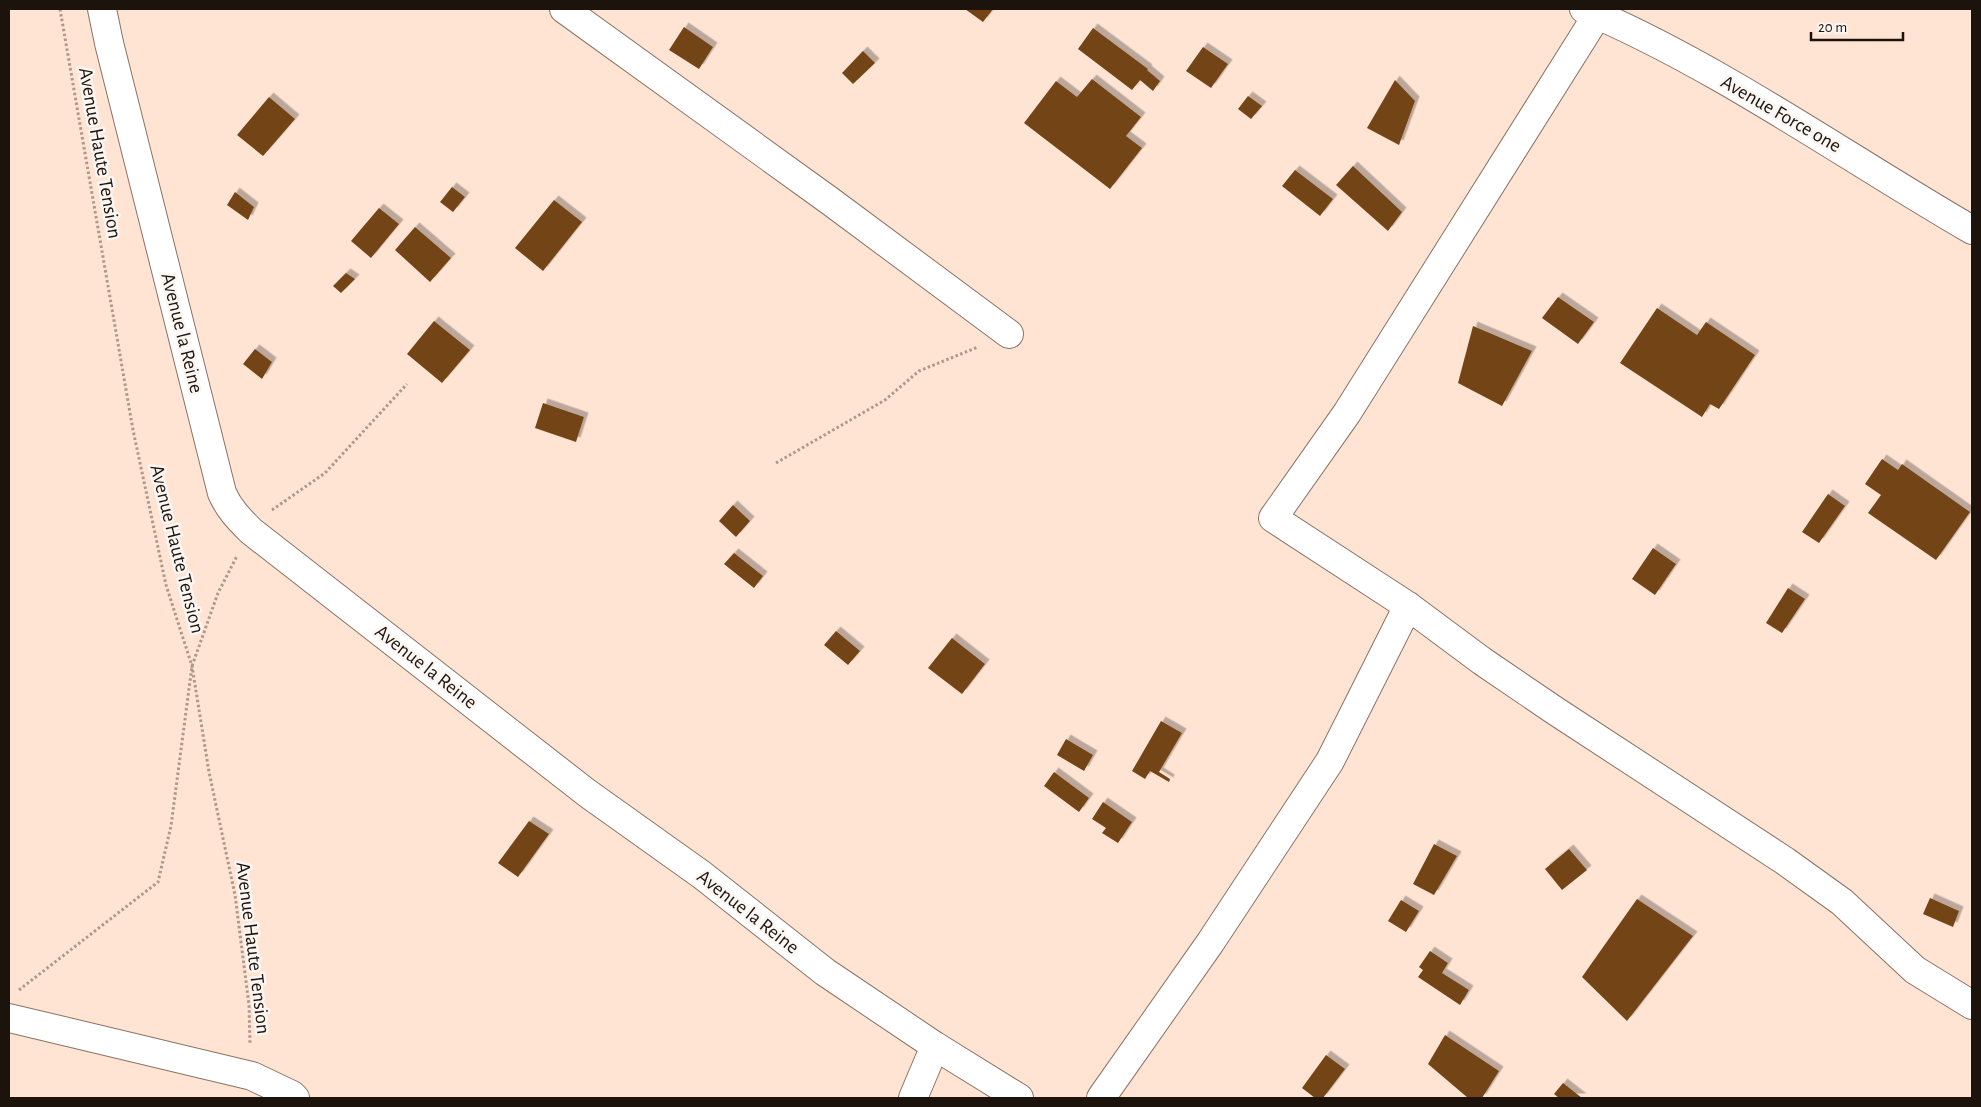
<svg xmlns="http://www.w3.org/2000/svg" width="1981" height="1107" font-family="'Alegreya Sans',sans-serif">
<defs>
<filter id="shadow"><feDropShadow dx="4.5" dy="-4.5" stdDeviation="0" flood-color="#0004"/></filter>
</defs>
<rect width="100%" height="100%" fill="#ffe4d3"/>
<g fill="#734517" filter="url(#shadow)">
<path d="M965,9H993L983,22Z"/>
<path d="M684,27L713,47L699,69L669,50Z"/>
<path d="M1093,28L1148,69L1147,70L1160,81L1153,91L1140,80L1132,90L1078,49Z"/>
<path d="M1203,47L1228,64L1211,88L1186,71Z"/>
<path d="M863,51L875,63L853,84L842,73Z"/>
<path d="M1092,79L1141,117L1126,136L1142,148L1110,189L1024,123L1056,81L1077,97Z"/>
<path d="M1395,80L1415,101L1399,145L1367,128Z"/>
<path d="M1248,96L1262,106L1251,119L1238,109Z"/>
<path d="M269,97L295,119L263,156L237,135Z"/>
<path d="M1353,166L1402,212L1388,231L1336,185Z"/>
<path d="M1295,170L1333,199L1320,216L1282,186Z"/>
<path d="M452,187L465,197L453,212L440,202Z"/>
<path d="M235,192L254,207L248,220L227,205Z"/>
<path d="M554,200L582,222L543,271L515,248Z"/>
<path d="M379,208L399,224L371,258L351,241Z"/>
<path d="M415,227L451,258L430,282L395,250Z"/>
<path d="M346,273L355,279L341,293L333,286Z"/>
<path d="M1558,297L1594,322L1578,344L1542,318Z"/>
<path d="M1657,308L1697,335L1706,322L1755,355L1719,409L1710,404L1702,417L1620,363Z"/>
<path d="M434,321L470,350L442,383L407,354Z"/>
<path d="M1473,326L1532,351L1502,406L1458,383Z"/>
<path d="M255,349L272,362L262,379L243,364Z"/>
<path d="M543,403L584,417L576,442L535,428Z"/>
<path d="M1882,459L1898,470L1902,464L1970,512L1936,560L1868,513L1881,495L1865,484Z"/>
<path d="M1828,494L1845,506L1819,543L1802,532Z"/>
<path d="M733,505L750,521L736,537L719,521Z"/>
<path d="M1653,548L1676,564L1655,595L1632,579Z"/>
<path d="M734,553L763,576L754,588L724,564Z"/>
<path d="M1788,588L1805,599L1782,633L1766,623Z"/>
<path d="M836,631L860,651L848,665L824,645Z"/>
<path d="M952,638L985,664L962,694L928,668Z"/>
<path d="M1161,721L1182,733L1159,772L1170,779L1169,782L1150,771L1145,779L1132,771Z"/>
<path d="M1066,739L1093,755L1084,771L1057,755Z"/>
<path d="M1054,772L1089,798L1079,812L1044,786Z"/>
<path d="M1103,802L1132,822L1118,843L1102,833L1106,828L1092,819Z"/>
<path d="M529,821L549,834L518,877L498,863Z"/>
<path d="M1434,844L1457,856L1434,895L1413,884Z"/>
<path d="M1569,849L1587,870L1562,890L1545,869Z"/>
<path d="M1930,898L1959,911L1953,927L1923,914Z"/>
<path d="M1637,899L1693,936L1627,1021L1582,977Z"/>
<path d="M1401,900L1419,911L1406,932L1388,921Z"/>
<path d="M1430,951L1448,963L1442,973L1469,990L1460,1005L1418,977L1423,970L1419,967Z"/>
<path d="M1445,1035L1499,1071L1482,1098H1468L1428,1064Z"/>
<path d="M1326,1055L1345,1069L1323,1098H1315L1302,1088Z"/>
<path d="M1563,1083L1582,1098H1559L1554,1094Z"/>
</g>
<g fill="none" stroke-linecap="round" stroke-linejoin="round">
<g stroke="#8b7365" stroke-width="30">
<g id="minor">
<path d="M102,9L109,43L222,493C229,509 239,519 251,531L587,793L702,875L825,972L935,1046L1019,1098"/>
<path d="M564,9L830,201L1009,334"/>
<path d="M1584,9C1720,67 1844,156 1972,230"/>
<path d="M1601,9L1347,413L1273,518L1408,606L1482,661L1554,710L1785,861L1842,902L1915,970L1972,1005"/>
<path d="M9,1018L252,1076L292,1095L295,1098"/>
<path d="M913,1098L935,1046"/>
<path d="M1101,1098L1210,943L1330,761L1408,606"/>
</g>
</g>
<g stroke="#ad988b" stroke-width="3" stroke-dasharray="2.5 2.5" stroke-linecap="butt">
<path d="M60,9L133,430L166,585L192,666L209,772L235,895L249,1005L250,1045"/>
<path d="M776,463L885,400L919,371L978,347"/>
<path d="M272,510L325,473L407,384"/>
<path d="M19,990L158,882L171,826L192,666L218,593L237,556"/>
</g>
<use href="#minor" stroke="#fff" stroke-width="28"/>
</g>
<g text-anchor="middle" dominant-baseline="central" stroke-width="5" stroke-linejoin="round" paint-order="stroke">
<g font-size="20" fill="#1c130d" stroke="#fbf6f2">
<text transform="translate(1781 114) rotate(30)">Avenue Force one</text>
<text transform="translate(100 153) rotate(80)">Avenue Haute Tension</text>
<text transform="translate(182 333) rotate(76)">Avenue la Reine</text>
<text transform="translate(177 549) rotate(76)">Avenue Haute Tension</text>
<text transform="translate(426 667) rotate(38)">Avenue la Reine</text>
<text transform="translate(748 912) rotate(38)">Avenue la Reine</text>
<text transform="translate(253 948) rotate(83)">Avenue Haute Tension</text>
</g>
</g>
<rect width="1981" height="1107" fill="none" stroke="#1c130d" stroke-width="20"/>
<path d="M1811 32v8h92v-8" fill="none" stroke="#1c130d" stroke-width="2.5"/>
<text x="1818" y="32" font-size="15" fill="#1c130d" stroke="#fbf6f2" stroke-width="4" paint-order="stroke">20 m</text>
</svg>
